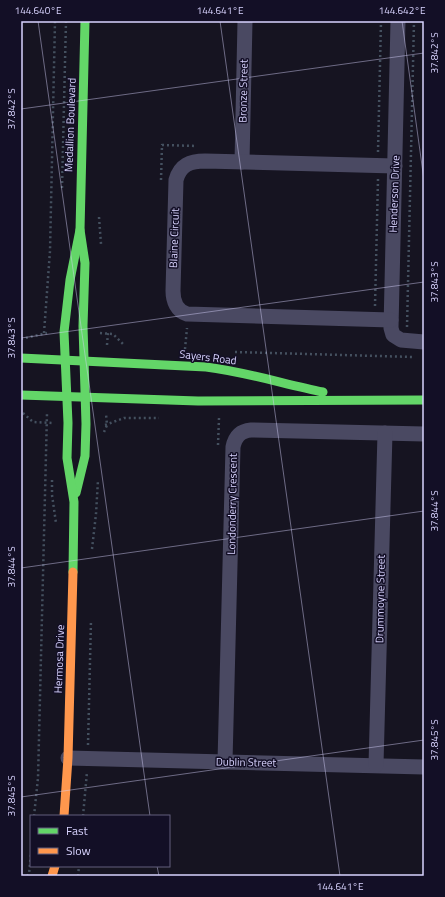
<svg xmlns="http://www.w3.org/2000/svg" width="445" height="897" font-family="'Titillium Web',sans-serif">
<rect width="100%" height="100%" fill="#161421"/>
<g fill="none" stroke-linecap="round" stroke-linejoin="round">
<g stroke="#44505f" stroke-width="2.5" stroke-dasharray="2 3" stroke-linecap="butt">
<path d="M378,152L381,21"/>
<path d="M161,180L162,145L197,146"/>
<path d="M62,188L66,21"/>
<path d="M99,217L101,244"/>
<path d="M375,306L378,179"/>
<path d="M407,327L414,21"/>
<path d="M44,333L50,251L55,21"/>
<path d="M100,333L113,334L124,345"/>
<path d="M21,339L47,333"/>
<path d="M107,345L108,333"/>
<path d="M185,349L187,328"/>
<path d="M235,352L414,357"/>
<path d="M23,413L33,422L52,423"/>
<path d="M105,425L124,418H159"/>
<path d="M104,432L107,425L106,414"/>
<path d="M218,445L219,418"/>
<path d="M52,480V495L56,523"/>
<path d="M92,549L96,514L98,480"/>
<path d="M88,745L91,620"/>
<path d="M34,816L38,778L47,413"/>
<path d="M83,816L87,772"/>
<path d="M27,876L29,874L31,853"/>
<path d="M78,876L79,866"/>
</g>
<g stroke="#4a4962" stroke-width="15">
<path d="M398,21L391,328L393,335L401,340L424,342"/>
<path d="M242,162L245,21"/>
<path d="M391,320L187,314C177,311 173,301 173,291L176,180C180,165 190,161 205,161L395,166"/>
<path d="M68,758L424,767"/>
<path d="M225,762L233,447C235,437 240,431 251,430L424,434"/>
<path d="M376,765L385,433"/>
</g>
<g stroke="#63d668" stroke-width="9">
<path d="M21,358L206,367C246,372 284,384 323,392"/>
<path d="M21,395L198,401L424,400"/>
<path d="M76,493L85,456L86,424L83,326L85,263L80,230L85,21"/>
<path d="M73,572L74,502L67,458L68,423L64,332L70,280L80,230"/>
</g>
<g stroke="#ff974d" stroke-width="9">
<path d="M64,816L68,758L73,572"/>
<path d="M52,876L55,866"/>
</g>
</g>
<path fill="none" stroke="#d9d4ff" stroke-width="1" stroke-opacity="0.45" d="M38,21L150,816M220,21L340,876M402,21L424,180M21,109L424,53M21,338L424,282M21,568L424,511M21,797L424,740M157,866L159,876"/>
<g text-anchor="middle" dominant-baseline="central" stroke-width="3" stroke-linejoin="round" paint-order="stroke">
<g font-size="11" fill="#d9d4ff" stroke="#130f26">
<text transform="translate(243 91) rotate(-89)">Bronze Street</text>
<text transform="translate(70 125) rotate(-88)">Medallion Boulevard</text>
<text transform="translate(394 194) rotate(-88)">Henderson Drive</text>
<text transform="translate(174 238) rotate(-88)">Blaine Circuit</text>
<text transform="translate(208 357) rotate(7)">Sayers Road</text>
<text transform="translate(232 504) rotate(-89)">Londonderry Crescent</text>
<text transform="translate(380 599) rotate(-89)">Drummoyne Street</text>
<text transform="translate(59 659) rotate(-88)">Hermosa Drive</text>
<text transform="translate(246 762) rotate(1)">Dublin Street</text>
</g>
</g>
<rect width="445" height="897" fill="none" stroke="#130f26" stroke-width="44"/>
<rect x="30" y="815" width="140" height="52" fill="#130f26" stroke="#625e7d"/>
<rect x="38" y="828" width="20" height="6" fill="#63d668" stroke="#625e7d"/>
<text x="66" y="835" font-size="12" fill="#d9d4ff">Fast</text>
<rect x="38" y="848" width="20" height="6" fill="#ff974d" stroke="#625e7d"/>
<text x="66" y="855" font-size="12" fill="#d9d4ff">Slow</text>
<rect x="22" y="22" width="401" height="853" fill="none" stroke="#d9d4ff" stroke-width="1.5"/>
<g font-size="10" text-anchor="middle" fill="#d9d4ff">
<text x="38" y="14">144.640°E</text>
<text x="220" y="14">144.641°E</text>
<text x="402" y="14">144.642°E</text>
<text transform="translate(434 53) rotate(-90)" y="4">37.842°S</text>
<text transform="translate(11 109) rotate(-90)" y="4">37.842°S</text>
<text transform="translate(434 282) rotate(-90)" y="4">37.843°S</text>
<text transform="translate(11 338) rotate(-90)" y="4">37.843°S</text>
<text transform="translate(434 511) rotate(-90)" y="4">37.844°S</text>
<text transform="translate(11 567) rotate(-90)" y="4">37.844°S</text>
<text transform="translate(434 740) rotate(-90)" y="4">37.845°S</text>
<text transform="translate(11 796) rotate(-90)" y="4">37.845°S</text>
<text x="340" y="890">144.641°E</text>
</g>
</svg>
